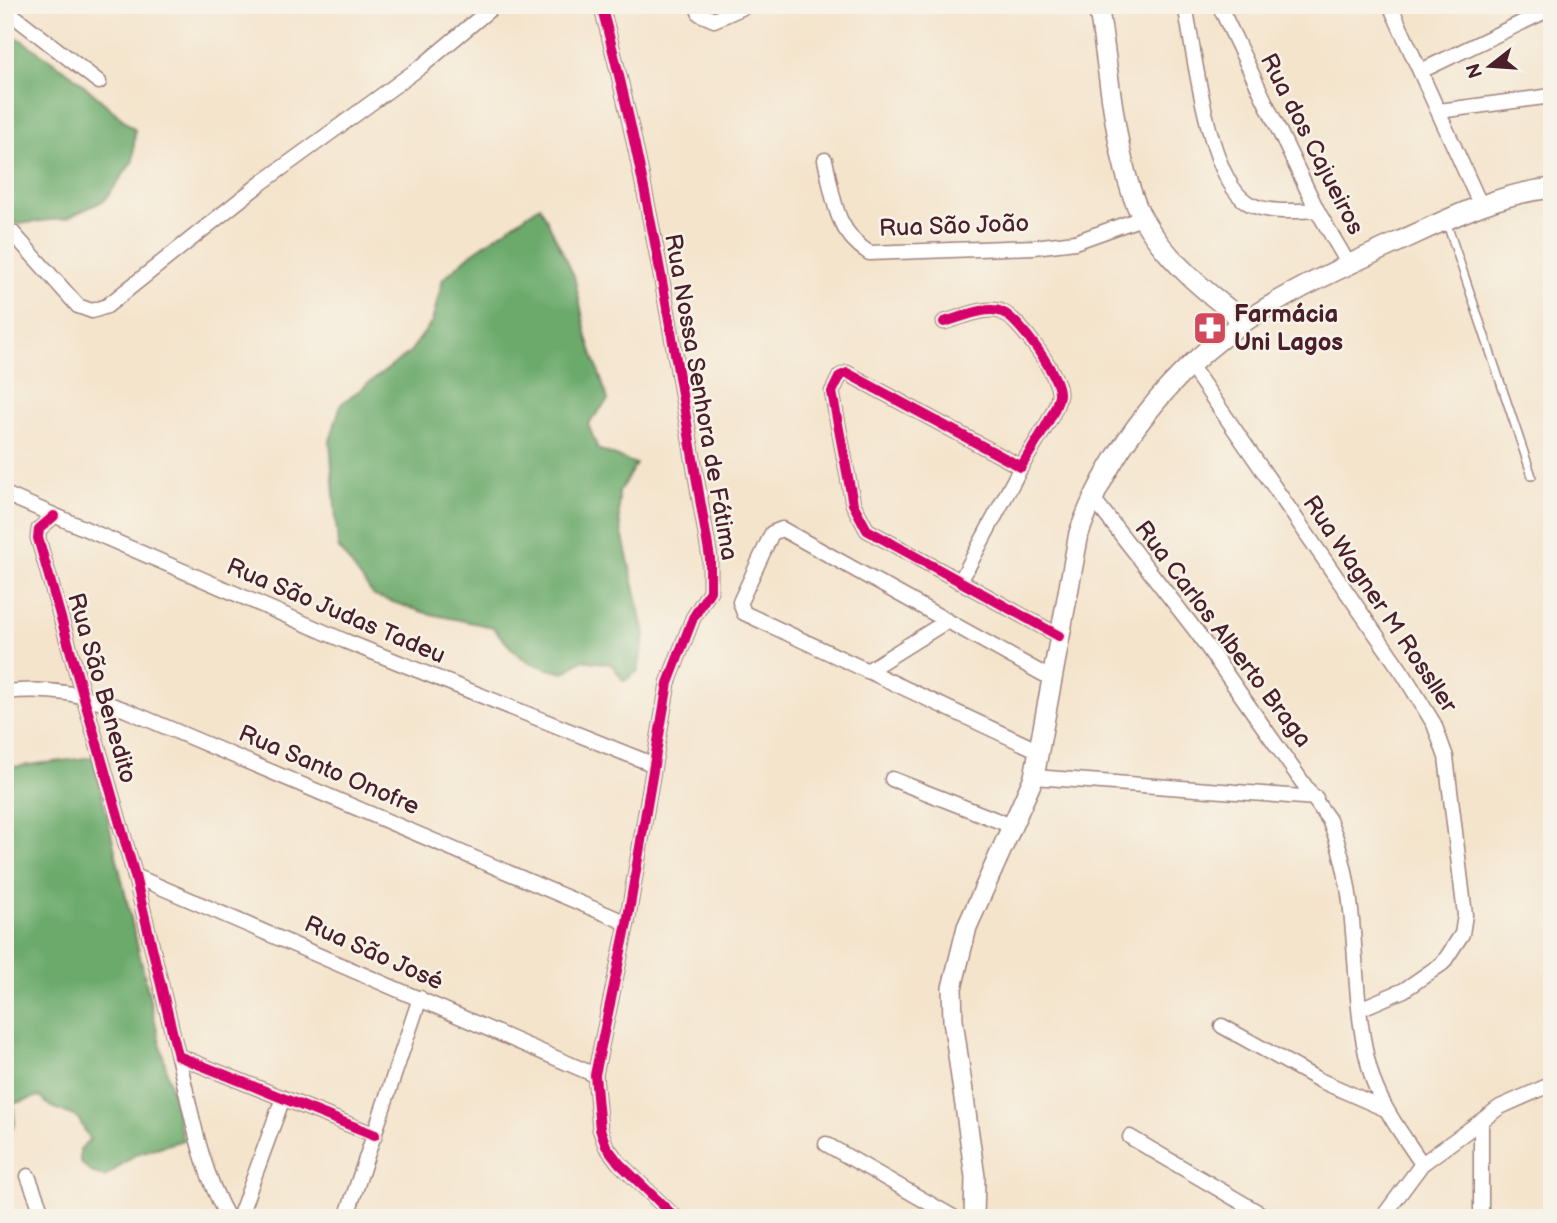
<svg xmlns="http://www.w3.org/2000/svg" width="1557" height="1223" font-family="'Balsamiq Sans',sans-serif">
<rect width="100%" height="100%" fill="#f7f3e8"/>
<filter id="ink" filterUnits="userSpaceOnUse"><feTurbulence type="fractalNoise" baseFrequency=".0143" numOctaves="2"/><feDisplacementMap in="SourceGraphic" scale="14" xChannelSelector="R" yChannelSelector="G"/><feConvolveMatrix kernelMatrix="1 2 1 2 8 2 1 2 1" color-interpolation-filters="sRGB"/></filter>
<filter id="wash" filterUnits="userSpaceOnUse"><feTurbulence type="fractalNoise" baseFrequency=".00686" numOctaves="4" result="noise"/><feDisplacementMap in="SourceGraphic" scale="28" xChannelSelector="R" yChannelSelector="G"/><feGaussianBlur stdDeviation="1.57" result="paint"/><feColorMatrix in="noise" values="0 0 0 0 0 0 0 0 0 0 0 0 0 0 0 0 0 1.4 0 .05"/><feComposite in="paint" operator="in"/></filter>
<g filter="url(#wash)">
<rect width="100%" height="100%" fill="#f4e4cc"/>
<g fill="#6caa6c" stroke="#5b644c" stroke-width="2">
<path d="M5,29L71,74L135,130L133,161L105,200L67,218L18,224L5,219Z"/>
<path d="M540,206L574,276L587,337L608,400L588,424L598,449L636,464L619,492V520L645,634L638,671L624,681L611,664L582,660L564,673C525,664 518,658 493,627L426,613L374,596L338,547L330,441L341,404L409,353L432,322L443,279L472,253Z"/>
<path d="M93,757L183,1140L136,1154L105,1177L91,1172L80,1162V1149L90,1140L78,1118L50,1106L39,1096L13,1104L15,1124L5,1142V768Z"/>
</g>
</g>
<g filter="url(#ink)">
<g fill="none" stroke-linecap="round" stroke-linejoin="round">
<g stroke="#9f827c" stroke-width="10">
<path id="lane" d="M1446,221L1532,476"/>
</g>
<g stroke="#9f827c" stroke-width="17">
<g id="street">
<path d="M601,5C650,186 678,373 710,558V591L693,618L668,683L627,923L595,1075L600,1129L606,1146L619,1163L676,1218"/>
<path d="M696,5L700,14L714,20L748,5"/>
<path d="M1185,5C1194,50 1208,180 1248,203C1268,214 1295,211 1317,210"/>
<path d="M1219,5L1317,210L1349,265"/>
<path d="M1390,5L1480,204"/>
<path d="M5,9L99,82"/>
<path d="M1421,71L1552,8"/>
<path d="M1439,111L1552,96"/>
<path d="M825,160C834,198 834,230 869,253L1034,247L1075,242L1142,218"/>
<path d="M5,229L12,232L78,306L92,311L107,306L260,184L422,66L495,5"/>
<path d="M944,322C960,318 987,305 1002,312C1019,319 1061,377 1059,395C1056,415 1031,449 1021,467L847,373L840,376L832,392L853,504L867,530L1059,636"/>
<path d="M1190,365L1404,675L1434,724L1446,757L1465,915L1462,934L1443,963L1404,990L1362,1008"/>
<path d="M5,494L345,641L652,764"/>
<path d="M1092,497L1196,631L1329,820C1365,901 1346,997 1373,1080C1384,1111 1404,1137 1422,1164"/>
<path d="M54,516L39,529L38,538L135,876L178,1056L375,1135"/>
<path d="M960,582L1021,467"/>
<path d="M867,671L947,621"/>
<path d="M5,692C53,687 81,694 126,710L627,923"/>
<path d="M1039,751L744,613L740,602L772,533L782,529L1052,679"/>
<path d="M1034,777L1316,798"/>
<path d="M892,779L1014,827"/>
<path d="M135,876L595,1075"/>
<path d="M1222,1026L1319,1080L1385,1109"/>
<path d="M178,1056C191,1111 200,1168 228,1218"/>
<path d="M1481,1121V1218"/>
<path d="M1130,1137L1268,1218"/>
<path d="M826,1144L955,1218"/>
<path d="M28,1176L44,1218"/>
<path d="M239,1218L283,1098"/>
<path d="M346,1218L420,998"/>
<path d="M1382,1218L1422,1164L1500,1107L1552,1084"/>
</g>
</g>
<g stroke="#9f827c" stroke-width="22">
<g id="secondary">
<path d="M1098,5C1109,65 1115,169 1143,219C1167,261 1207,293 1244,321"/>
<path d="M974,1218L975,1177L953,1020L952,988L967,927L1034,777L1079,533C1109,449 1173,369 1247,320C1294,289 1347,265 1398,242C1448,219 1496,194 1552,188"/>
</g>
</g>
<use href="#lane" stroke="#fff" stroke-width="7"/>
<use href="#street" stroke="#fff" stroke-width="14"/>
<use href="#secondary" stroke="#fff" stroke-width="19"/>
<g stroke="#f7f3e8" stroke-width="15">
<g id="cycleway">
<path d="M601,5C650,186 678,373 710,558V591L693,618L668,683L627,923L595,1075L600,1129L606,1146L619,1163L676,1218"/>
<path d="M944,322C960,318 987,305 1002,312C1019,319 1061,377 1059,395C1056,415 1031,449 1021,467L847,373L840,376L832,392L853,504L867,530L1059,636"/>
<path d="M54,516L39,529L38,538L135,876L178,1056L375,1135"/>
</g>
</g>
<use href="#cycleway" stroke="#d6006c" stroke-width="10"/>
</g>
</g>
<defs>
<g id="pharmacy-square" transform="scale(1.75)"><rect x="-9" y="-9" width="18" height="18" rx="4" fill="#d1495b" stroke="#f7f3e8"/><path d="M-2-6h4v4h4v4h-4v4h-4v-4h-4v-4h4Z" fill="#fff"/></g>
</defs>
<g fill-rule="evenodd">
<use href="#pharmacy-square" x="1210" y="328"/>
</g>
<g text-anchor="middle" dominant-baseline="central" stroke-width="5" stroke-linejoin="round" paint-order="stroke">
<g font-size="24" fill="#4a1f2b" stroke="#f7f3e8">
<text transform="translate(1312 144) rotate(63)">Rua dos Cajueiros</text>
<text transform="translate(954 226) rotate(-2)">Rua São João</text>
<text transform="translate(701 397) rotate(80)">Rua Nossa Senhora de Fátima</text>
<text transform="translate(1380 604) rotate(56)">Rua Wagner M Rossller</text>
<text transform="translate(336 611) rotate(23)">Rua São Judas Tadeu</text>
<text transform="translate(1223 634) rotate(53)">Rua Carlos Alberto Braga</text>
<text transform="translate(102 688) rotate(74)">Rua São Benedito</text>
<text transform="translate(329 770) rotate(23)">Rua Santo Onofre</text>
<text transform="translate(374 953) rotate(24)">Rua São José</text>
</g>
<g font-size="24" font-weight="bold" fill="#4a1f2b" stroke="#f7f3e8" text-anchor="start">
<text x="1234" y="314">Farmácia<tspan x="1234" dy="28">Uni Lagos</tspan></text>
</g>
</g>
<rect width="1557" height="1223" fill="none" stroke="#f7f3e8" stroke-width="28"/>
<g transform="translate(1490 66) rotate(253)" stroke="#f7f3e8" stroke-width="5" paint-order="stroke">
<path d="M0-5L12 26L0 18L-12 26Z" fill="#4a1f2b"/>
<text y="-10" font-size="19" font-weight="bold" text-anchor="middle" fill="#4a1f2b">N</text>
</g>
</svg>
